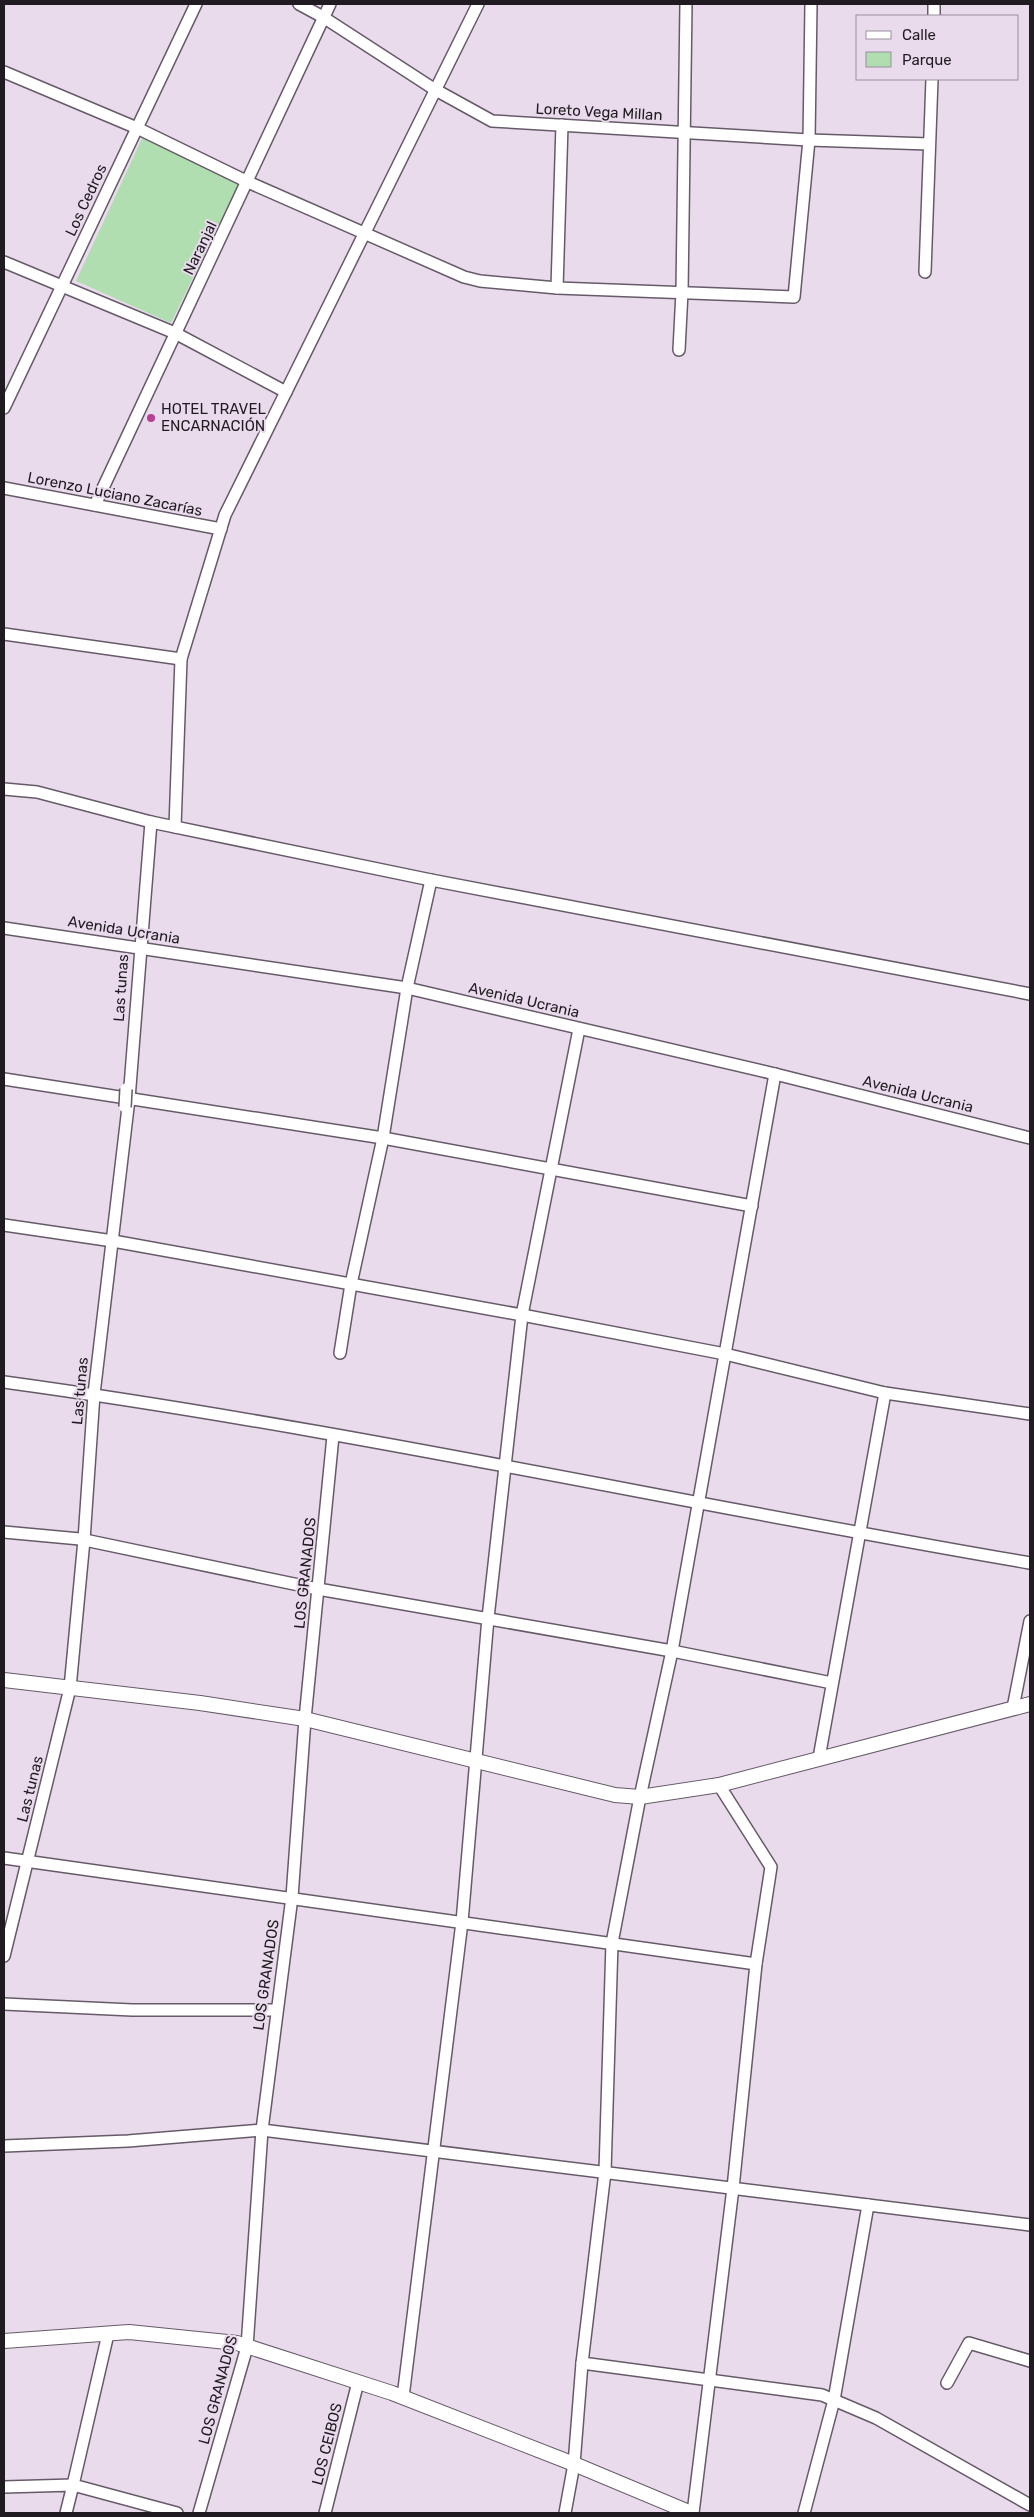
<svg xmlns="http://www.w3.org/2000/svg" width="1034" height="2517" font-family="Rubik,sans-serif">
<rect width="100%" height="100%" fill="#e9dbec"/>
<path fill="#b1deb1" d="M145,132L243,174L171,323L76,281Z"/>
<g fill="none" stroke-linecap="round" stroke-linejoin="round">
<g stroke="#665a68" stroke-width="14">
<g id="minor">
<path d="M299,4L323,17L434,89L492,121L809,140L929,144"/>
<path d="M934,16V4"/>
<path d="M4,72L137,128L248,182L464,277L480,281L557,288L794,297L809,140L811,4"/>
<path d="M4,262L175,333L286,392"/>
<path d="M925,272L932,79"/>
<path d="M557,288L562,125"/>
<path d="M679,350L682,292L686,4"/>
<path d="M4,408L196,4"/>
<path d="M4,488L221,529"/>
<path d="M95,505L330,4"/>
<path d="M4,634L181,659"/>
<path d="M4,789L37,792L151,822L431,880L1030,994"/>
<path d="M175,827L181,659L225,515L478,4"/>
<path d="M4,928L407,988L775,1074L1030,1138"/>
<path d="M4,1079L383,1138L752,1206"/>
<path d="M4,1225L113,1241L522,1315L725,1354L885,1393L1030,1414"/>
<path d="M340,1353L351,1284L383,1138L407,988L431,880"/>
<path d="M4,1382C348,1429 688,1505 1030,1563"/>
<path d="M4,1532L80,1539L318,1589L672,1651L832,1683"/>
<path d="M1013,1708L1030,1621"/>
<path d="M819,1758L885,1393"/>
<path d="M4,1858L756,1964"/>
<path d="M4,1956L70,1688L84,1540L94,1394L129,1099L151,822"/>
<path d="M4,2004L132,2010H276"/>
<path d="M4,2146L128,2141L262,2130L1030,2225"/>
<path d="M108,2334L73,2485L177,2513"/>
<path d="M582,2363L822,2395L876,2418L1030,2505"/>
<path d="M947,2383L969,2343L1030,2361"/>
<path d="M403,2397L462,1922L488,1618L522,1315L579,1029"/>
<path d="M4,2487L73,2485L66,2513"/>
<path d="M199,2513L247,2347L262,2130L292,1897L305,1719L333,1436"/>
<path d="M325,2513L358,2382"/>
<path d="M565,2513L574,2464L582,2363L605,2172L612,1943L640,1797L672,1651L775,1074"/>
<path d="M693,2513L733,2188L756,1964L771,1867L719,1785"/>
<path d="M804,2513L834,2400L868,2205"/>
</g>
</g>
<g stroke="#665a68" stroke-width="16">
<g id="tertiary">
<path d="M4,1680L200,1703L305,1719L615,1795L640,1797L719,1785L1030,1704"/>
<path d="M4,2341L129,2332L237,2343L392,2393L574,2464L691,2513"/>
</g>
</g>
<use href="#minor" stroke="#fff" stroke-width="11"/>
<use href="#tertiary" stroke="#fff" stroke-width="14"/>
<g stroke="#665a68" stroke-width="14" stroke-linecap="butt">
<path id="minor-bridge" d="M125,1107L126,1089"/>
</g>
<use href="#minor-bridge" stroke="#fff" stroke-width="11"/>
</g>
<circle fill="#b73f94" stroke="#e9dbec" stroke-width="2" cx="151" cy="418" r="5"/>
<g text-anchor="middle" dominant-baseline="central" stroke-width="4" stroke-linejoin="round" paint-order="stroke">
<g font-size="15" fill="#201b21" stroke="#e9dbec">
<text transform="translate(599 112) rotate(3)">Loreto Vega Millan</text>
<text transform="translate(86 200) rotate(-65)">Los Cedros</text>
<text transform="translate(200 248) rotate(-64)">Naranjal</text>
<text transform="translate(115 494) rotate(11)">Lorenzo Luciano Zacarías</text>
<text transform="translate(124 930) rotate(9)">Avenida Ucrania</text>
<text transform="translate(121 988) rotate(-86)">Las tunas</text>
<text transform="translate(524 1000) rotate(13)">Avenida Ucrania</text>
<text transform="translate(918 1094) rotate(14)">Avenida Ucrania</text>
<text transform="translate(80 1391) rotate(-85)">Las tunas</text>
<text transform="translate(305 1573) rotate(-84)">LOS GRANADOS</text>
<text transform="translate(30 1789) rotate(-76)">Las tunas</text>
<text transform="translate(266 1975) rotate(-82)">LOS GRANADOS</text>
<text transform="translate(218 2390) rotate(-75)">LOS GRANADOS</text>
<text transform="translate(327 2444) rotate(-76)">LOS CEIBOS</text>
</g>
<g font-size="15" fill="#201b21" stroke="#e9dbec" text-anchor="start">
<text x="161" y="409">HOTEL TRAVEL<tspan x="161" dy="17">ENCARNACIÓN</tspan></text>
</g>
</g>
<rect width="1034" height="2517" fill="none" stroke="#201b21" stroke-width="10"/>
<rect x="856" y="15" width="162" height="65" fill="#e9dbec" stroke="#998e9b"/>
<rect x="866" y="31" width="25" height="8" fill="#ffffff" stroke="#998e9b"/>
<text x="902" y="40" font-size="15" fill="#201b21">Calle</text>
<rect x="866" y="52" width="25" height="15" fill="#b1deb1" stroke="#998e9b"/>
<text x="902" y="65" font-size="15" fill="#201b21">Parque</text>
</svg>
